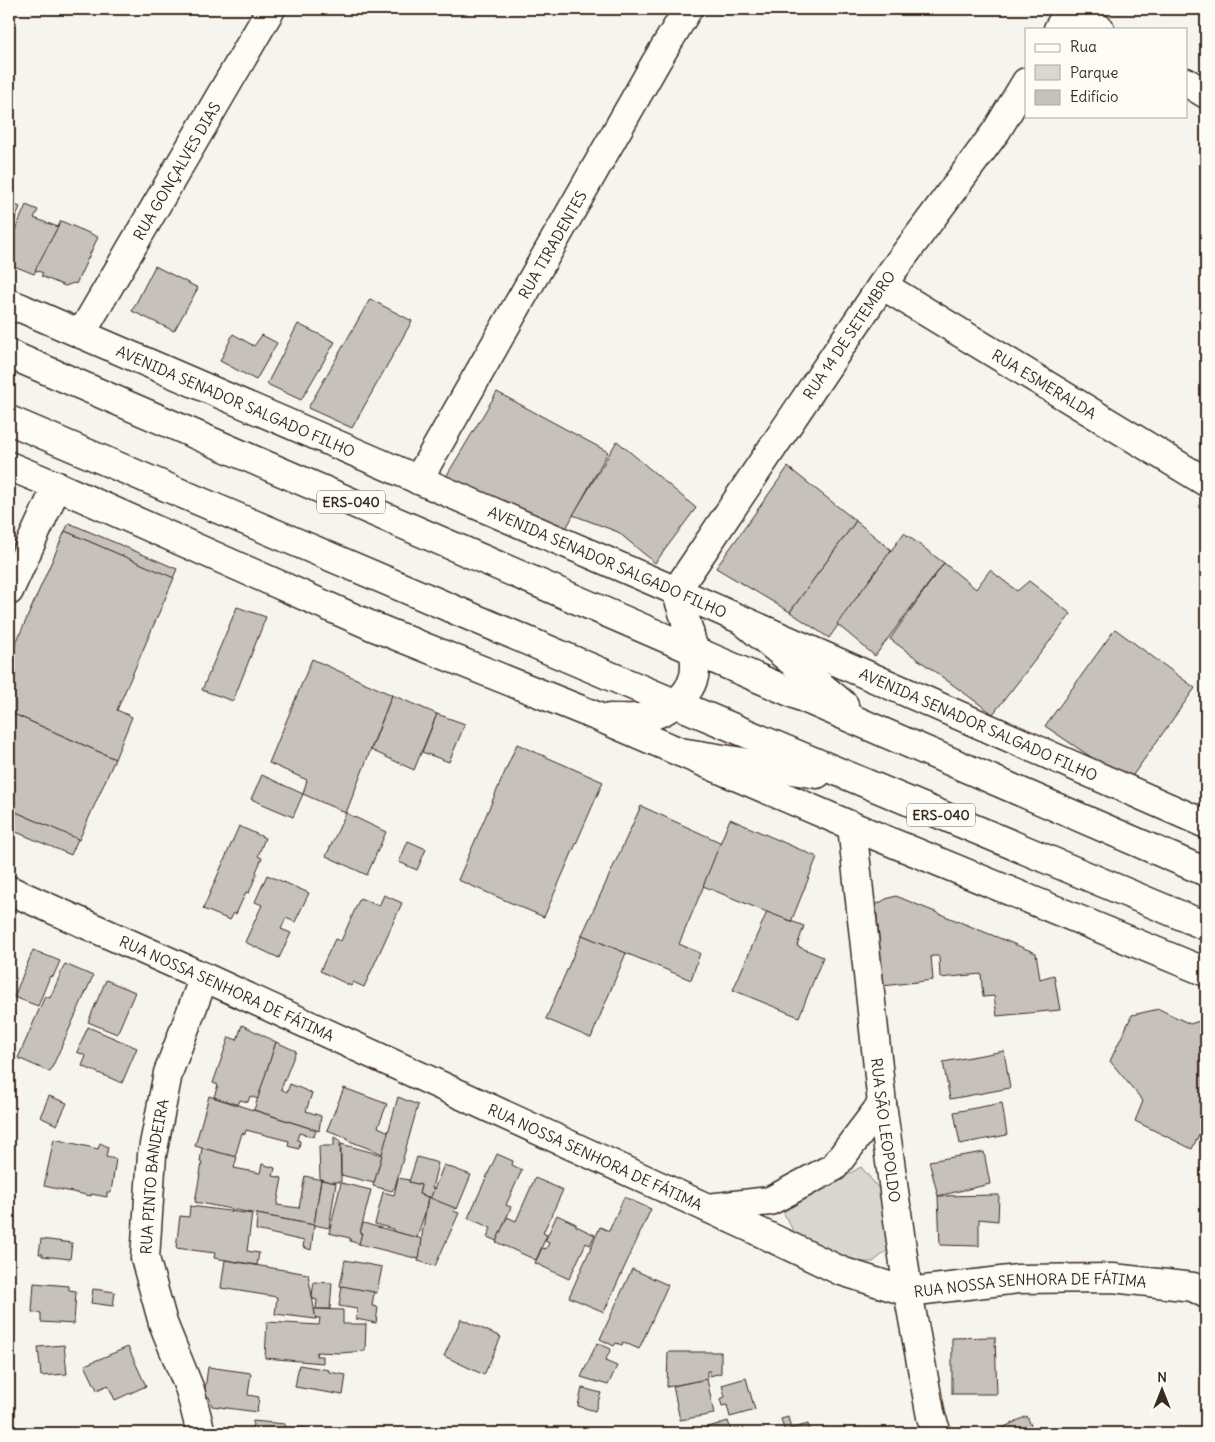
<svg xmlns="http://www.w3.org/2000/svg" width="1215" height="1442" font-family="Delius,sans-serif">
<rect width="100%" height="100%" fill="#f5f4ee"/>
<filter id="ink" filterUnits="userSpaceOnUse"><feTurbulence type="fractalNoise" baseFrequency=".02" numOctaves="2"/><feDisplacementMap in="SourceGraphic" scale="10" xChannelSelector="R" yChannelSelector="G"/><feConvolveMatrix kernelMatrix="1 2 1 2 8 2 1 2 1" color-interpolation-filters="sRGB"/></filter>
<g filter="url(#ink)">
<path fill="#dad6d0" stroke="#8a8077" d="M861,1167L880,1190L889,1249L873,1262H851L794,1232L783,1212Z"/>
<g fill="#c7c1bb" stroke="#3b2a1e">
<path d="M9,202L20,207L9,232Z"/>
<path d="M26,205L38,210L34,218L58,227L34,274L9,264V244Z"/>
<path d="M61,221L98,237L76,284L74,283L65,286L41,276L43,273L35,270Z"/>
<path d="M155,266L198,288L174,331L132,311Z"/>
<path d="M370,299L412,321L352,428L308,408Z"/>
<path d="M298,324L335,342L301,400L267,384Z"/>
<path d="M233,334L254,346L262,335L277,343L256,380L220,361Z"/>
<path d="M497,392L608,452L563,534L444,480Z"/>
<path d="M617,441L696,508L655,563L618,532L573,515Z"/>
<path d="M788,467L856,521L790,612L716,568Z"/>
<path d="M856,521L891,550L829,638L790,612Z"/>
<path d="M69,523L177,569L173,578L65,531Z"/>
<path d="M65,531L174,578L117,710L132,717L115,759L9,712V659Z"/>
<path d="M904,533L944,563L875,656L837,624Z"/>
<path d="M944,563L976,589L990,570L1017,591L1029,581L1071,614L993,714L890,639Z"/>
<path d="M237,607L266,617L233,701L202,690Z"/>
<path d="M1115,629L1195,688L1128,782L1045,726Z"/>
<path d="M312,659L392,695L346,813L303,794L307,780L269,763Z"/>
<path d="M392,695L437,714L414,770L371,750Z"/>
<path d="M9,712L115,759L79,840L9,809Z"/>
<path d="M437,714L465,724L449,762L422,752Z"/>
<path d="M517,744L603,782L544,917L458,880Z"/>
<path d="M1206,771V788L1199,783Z"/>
<path d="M262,775L303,794L293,817L251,799Z"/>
<path d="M641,806L722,843L679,944L700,953L691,980L582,935Z"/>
<path d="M9,809L78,839L71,855L9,829Z"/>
<path d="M346,813L386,832L367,875L326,856Z"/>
<path d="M730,819L817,857L791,922L703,886Z"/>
<path d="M239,826L265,838L258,856L262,858L256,872L257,873L249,893L246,892L236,914L234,913L230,920L203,909Z"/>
<path d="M408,841L426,849L417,870L399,862Z"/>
<path d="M267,875L309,893L295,922L286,918L281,929L291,933L279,958L245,942L262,905L255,902Z"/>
<path d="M384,895L402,903L364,987L353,982L351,986L320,971L335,939L341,941L360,898L379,906Z"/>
<path d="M896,896L1036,953L1040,979L1054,975L1060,1010L997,1016L994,996L983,997L981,974L940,978L939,956H931L933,980L883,986L876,905L886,899Z"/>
<path d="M767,912L804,926L797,946L823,957L799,1017L733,990Z"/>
<path d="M582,935L626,953L591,1038L546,1019Z"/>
<path d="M33,950L60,961L53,977L50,976L38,1006L14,997Z"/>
<path d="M65,964L93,976L50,1072L18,1058L45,996L50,998Z"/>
<path d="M106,980L135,992L117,1034L88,1022Z"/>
<path d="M1159,1009L1190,1024L1206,1019V1126H1203L1192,1149L1135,1121L1143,1101L1110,1061L1132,1015Z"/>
<path d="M242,1025L276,1042L258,1099L250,1096L248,1102L240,1100L238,1105L214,1097L218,1085L213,1083L229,1037L237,1040Z"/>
<path d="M88,1027L137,1048L122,1083L82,1066L86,1056L77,1052Z"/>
<path d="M276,1042L296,1051L281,1089L287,1092L290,1084L312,1093L306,1111L321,1116L319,1131L254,1110Z"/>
<path d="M1004,1051L1010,1088L950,1099L943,1062Z"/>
<path d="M344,1088L387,1104L378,1127L389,1132L383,1154L347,1140L348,1138L327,1130Z"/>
<path d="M49,1096L67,1103L57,1125L40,1117Z"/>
<path d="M209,1096L316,1130L314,1137L299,1133L297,1140L300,1141L299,1149L288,1146L289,1141L246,1130L245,1134L242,1133L235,1157L195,1146Z"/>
<path d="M398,1097L418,1105L395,1187L392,1191L373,1186Z"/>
<path d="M1002,1103L1007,1135L960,1144L954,1112Z"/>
<path d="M334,1137L340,1141L341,1182H330L320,1179L319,1146H334Z"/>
<path d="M54,1139L98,1149L100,1143L108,1147L106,1157L116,1159L111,1192H107V1197L91,1194V1196L44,1186Z"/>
<path d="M341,1144L382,1155L374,1183L341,1175Z"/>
<path d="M202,1148L237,1157L234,1168L260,1173L262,1164L275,1168L273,1176L282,1178L277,1205L299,1208L305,1176L321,1180L314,1225L195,1202L202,1163L200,1162Z"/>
<path d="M984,1152L990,1184L938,1196L929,1161Z"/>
<path d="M497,1154L513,1161L512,1165L522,1170L506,1205L511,1207L497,1241L487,1237L491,1228L468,1218Z"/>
<path d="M417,1157L438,1163L432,1188L434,1189L431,1198L419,1194L421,1185L409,1182Z"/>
<path d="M444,1165L471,1175L457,1209L430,1199Z"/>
<path d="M398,1178L409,1180V1182L421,1185L419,1194L428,1197L426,1209L417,1238L393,1231V1229L375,1224L383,1192L394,1195Z"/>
<path d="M535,1178L563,1190L543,1233L547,1235L536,1260L496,1242L507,1217L516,1221Z"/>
<path d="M321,1180L336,1183L329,1228L314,1225Z"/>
<path d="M341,1183L371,1190L360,1233H362L360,1244L350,1241V1238L329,1233Z"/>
<path d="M999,1195L998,1221L979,1219V1246L940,1245L938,1196Z"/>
<path d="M428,1197L455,1208L453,1211L459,1213L435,1266L418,1261Z"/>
<path d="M624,1197L651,1209L604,1312L569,1297L600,1227L609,1231Z"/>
<path d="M190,1206L252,1214L247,1251L259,1253L257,1265L214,1258L215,1253L176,1248L180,1216L189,1217Z"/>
<path d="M257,1214L314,1225L311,1250L303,1247L304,1241L256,1230Z"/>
<path d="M557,1215L576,1224V1226L595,1235L590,1245L586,1243L569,1279L535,1263L542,1248L546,1249L549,1243L545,1241Z"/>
<path d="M363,1223L422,1239L419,1259L359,1244L362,1233H360Z"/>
<path d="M41,1239L72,1243L70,1259L42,1256L43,1254H39Z"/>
<path d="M225,1260L308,1274L316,1319L275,1314L277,1297L221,1288Z"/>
<path d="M345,1260L382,1267L377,1293L340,1286Z"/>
<path d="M632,1269L668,1285L639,1349L623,1342L622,1345L616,1343L614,1346L600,1339Z"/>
<path d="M314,1282L332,1283L330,1309H316L317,1300L313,1299L312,1295Z"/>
<path d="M34,1283L69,1286V1290L76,1291L74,1324L41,1322V1313L32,1312Z"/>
<path d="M342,1286L374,1292L372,1306L378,1307L376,1323L356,1319L357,1309L339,1306Z"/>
<path d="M93,1289L115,1292L113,1306L91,1303Z"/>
<path d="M314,1309L343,1310V1324H366L365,1351L340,1353L317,1352L316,1356H323V1363L265,1358L267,1322L319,1325L320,1318H316Z"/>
<path d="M461,1319L501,1337L484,1375L444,1356Z"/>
<path d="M995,1337L997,1394H952V1338Z"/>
<path d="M597,1343L611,1349L605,1361L617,1366L608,1385L581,1377Z"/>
<path d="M64,1345L67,1374L41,1376L38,1347Z"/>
<path d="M128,1347L146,1386L115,1400L108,1385L97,1390L85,1365Z"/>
<path d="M668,1352H721V1373L710,1376V1371H707V1379L667,1387Z"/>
<path d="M299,1365L329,1370V1372L346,1375L343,1395L295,1387Z"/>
<path d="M208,1367L251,1373L248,1395L259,1397L257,1412L212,1406L209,1397L204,1396Z"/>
<path d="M746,1378L755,1410L730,1417L727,1405L722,1406L720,1399L725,1397L722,1385Z"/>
<path d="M707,1379L714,1414L680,1420L673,1386Z"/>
<path d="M582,1388L601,1393L595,1411L578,1406Z"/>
<path d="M1027,1416L1034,1433H992Z"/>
<path d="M788,1417L791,1429L808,1424L810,1433H785L781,1419Z"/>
<path d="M253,1421L285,1424L284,1427L307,1428V1433H252Z"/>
<path d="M728,1421L732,1433H704L702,1429Z"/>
</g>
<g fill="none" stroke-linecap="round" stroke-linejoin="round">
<g stroke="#3b2a1e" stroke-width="31">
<g id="street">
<path d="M1069,10L1100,29"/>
<path d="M1186,82L1206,94"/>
<path id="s1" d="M882,285L1206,482"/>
<path id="s2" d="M81,334L271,9"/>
<path id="s3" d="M418,480L656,62L688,9"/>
<path d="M9,591L57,486"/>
<path id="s4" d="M852,826L882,1104L908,1292L931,1417L937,1433"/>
<path id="s5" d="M9,890L204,977L749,1227L841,1271L908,1292L1018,1279L1113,1278L1193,1287L1206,1294"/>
<path d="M708,1208L770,1201L834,1167L882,1104"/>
<path id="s6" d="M201,1433L190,1390L163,1323L145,1258L152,1155L168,1073L204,977"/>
</g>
</g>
<g stroke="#3b2a1e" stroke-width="31">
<g id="secondary">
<path d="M1058,29L1070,9"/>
<path id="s7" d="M9,308H21L676,591L1206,824"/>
<path d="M9,466L57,486L372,626L596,716L852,826L1206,972"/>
<path id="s8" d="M676,591L882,285L997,130L1026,82"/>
<path d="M610,718C621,718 633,719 645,717C669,713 696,692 695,666C695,644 683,613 676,591"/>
</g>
</g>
<g stroke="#3b2a1e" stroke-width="31">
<g id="primary">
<path d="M9,303L21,308"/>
<path d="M9,354L1206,872"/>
<path d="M9,420L629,684L1206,926"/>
<path d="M743,621L844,705"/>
<path d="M680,752L817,774"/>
</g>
</g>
<use href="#street" stroke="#fdfcf7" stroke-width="28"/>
<use href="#secondary" stroke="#fdfcf7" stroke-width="28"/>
<use href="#primary" stroke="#fdfcf7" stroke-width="28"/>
</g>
</g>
<g text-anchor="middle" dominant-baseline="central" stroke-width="4.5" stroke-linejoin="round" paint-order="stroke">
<g fill="#fdfcf7" stroke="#75695f" stroke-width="1">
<rect x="317" y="490.5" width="68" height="23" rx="4"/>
<rect x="907" y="803.5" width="68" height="23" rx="4"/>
</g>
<g font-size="14" font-weight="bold" fill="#3b2a1e">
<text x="351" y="502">ERS-040</text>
<text x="941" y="815">ERS-040</text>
</g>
<g font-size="15" fill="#3b2a1e" stroke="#fdfcf7">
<text stroke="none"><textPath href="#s2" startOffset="189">RUA GONÇALVES DIAS</textPath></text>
<text stroke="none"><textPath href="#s3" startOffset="271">RUA TIRADENTES</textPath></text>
<text stroke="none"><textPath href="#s8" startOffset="309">RUA 14 DE SETEMBRO</textPath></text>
<text stroke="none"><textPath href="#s1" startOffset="190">RUA ESMERALDA</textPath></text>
<text stroke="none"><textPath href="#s7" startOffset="246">AVENIDA SENADOR SALGADO FILHO</textPath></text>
<text stroke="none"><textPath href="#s7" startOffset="651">AVENIDA SENADOR SALGADO FILHO</textPath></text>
<text stroke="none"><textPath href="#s7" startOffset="1056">AVENIDA SENADOR SALGADO FILHO</textPath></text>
<text stroke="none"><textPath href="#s5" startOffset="239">RUA NOSSA SENHORA DE FÁTIMA</textPath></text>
<text stroke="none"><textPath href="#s4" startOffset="306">RUA SÃO LEOPOLDO</textPath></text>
<text stroke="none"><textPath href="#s5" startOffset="644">RUA NOSSA SENHORA DE FÁTIMA</textPath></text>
<text stroke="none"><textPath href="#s6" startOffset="266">RUA PINTO BANDEIRA</textPath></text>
<text stroke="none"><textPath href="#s5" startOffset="1108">RUA NOSSA SENHORA DE FÁTIMA</textPath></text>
</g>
</g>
<rect width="1215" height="1442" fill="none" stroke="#fdfcf7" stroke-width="30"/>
<rect x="15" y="15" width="1185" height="1412" fill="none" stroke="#3b2a1e" stroke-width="2" filter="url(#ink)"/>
<rect x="1025" y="28" width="162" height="90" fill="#fdfcf7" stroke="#afa8a0"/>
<rect x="1035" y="44" width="25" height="8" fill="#fdfcf7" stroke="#afa8a0"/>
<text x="1070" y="52" font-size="15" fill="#3b2a1e">Rua</text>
<rect x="1035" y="65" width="25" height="15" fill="#dad6d0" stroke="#afa8a0"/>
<text x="1070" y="78" font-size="15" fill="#3b2a1e">Parque</text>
<rect x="1035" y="90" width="25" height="15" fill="#c7c1bb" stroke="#afa8a0"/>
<text x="1070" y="102" font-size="15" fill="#3b2a1e">Edifício</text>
<g transform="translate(1162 1390)" stroke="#fdfcf7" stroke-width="4" paint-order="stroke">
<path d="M0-4L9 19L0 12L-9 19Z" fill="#3b2a1e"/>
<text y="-8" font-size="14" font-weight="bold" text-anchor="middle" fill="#3b2a1e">N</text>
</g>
</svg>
